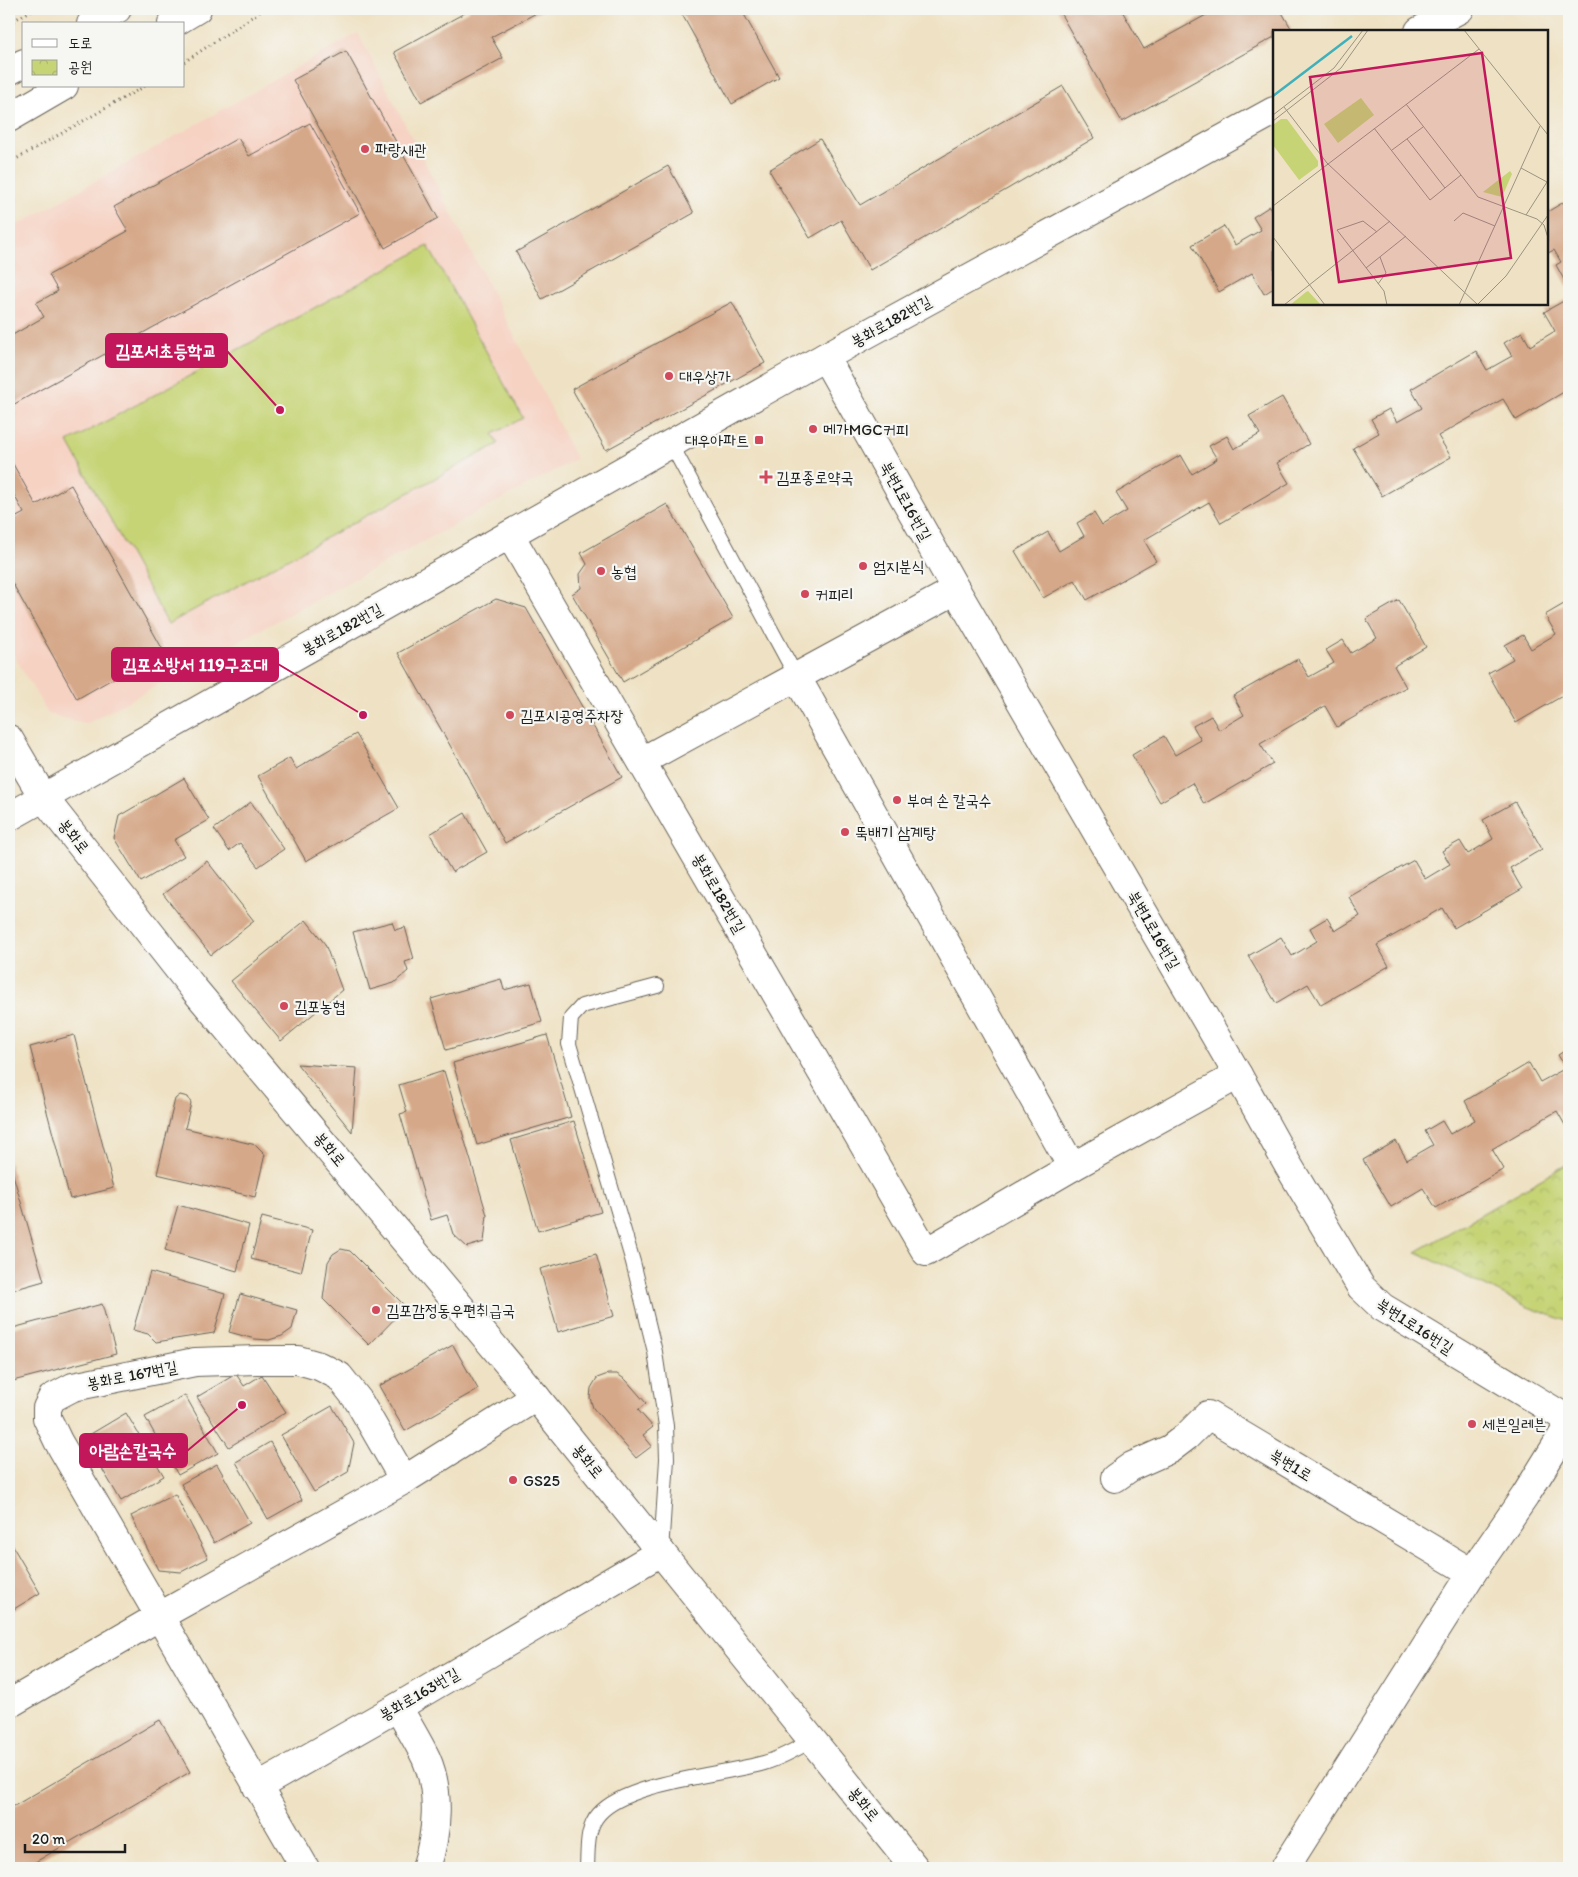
<svg xmlns="http://www.w3.org/2000/svg" width="1578" height="1877" font-family="Itim,'Poor Story',sans-serif">
<defs>
<pattern id="park-crowns" width="20" height="18" patternUnits="userSpaceOnUse" patternTransform="scale(1.25)"><rect width="20" height="18" fill="#c6d476"/><path d="M2 6a3 3 0 1 1 6 0M12 15a3 3 0 1 1 6 0" fill="none" stroke="#aab566"/></pattern>
</defs>
<rect width="100%" height="100%" fill="#f6f6f2"/>
<filter id="ink" filterUnits="userSpaceOnUse"><feTurbulence type="fractalNoise" baseFrequency=".02" numOctaves="2"/><feDisplacementMap in="SourceGraphic" scale="10" xChannelSelector="R" yChannelSelector="G"/><feConvolveMatrix kernelMatrix="1 2 1 2 8 2 1 2 1" color-interpolation-filters="sRGB"/></filter>
<filter id="wash" filterUnits="userSpaceOnUse"><feTurbulence type="fractalNoise" baseFrequency=".0096" numOctaves="4" result="noise"/><feDisplacementMap in="SourceGraphic" scale="20" xChannelSelector="R" yChannelSelector="G"/><feGaussianBlur stdDeviation="1.12" result="paint"/><feColorMatrix in="noise" values="0 0 0 0 0 0 0 0 0 0 0 0 0 0 0 0 0 1.4 0 .05"/><feComposite in="paint" operator="in"/></filter>
<g filter="url(#wash)">
<rect width="100%" height="100%" fill="#efe2c4"/>
<path fill="#f6d2c3" d="M358,33L527,360L576,459L86,724L48,714L9,647V230Z"/>
<path fill="url(#park-crowns)" stroke="#717849" d="M1569,1163V1322L1528,1307L1416,1252Z"/>
<path fill="#c6d476" stroke="#717849" d="M428,246L523,418L493,434L498,444L168,624L68,442Z"/>
<g id="blocks">
<g fill="#d5a889">
<path d="M469,9H544L491,37L503,58L421,102L394,52L470,10Z"/>
<path d="M679,9H741L779,77L732,104Z"/>
<path d="M1058,9H1121L1144,49L1217,9H1280L1291,28L1286,31H1274V37L1122,122Z"/>
<path d="M346,51L438,218L385,248L293,80Z"/>
<path d="M1063,86L1094,138L870,270L841,220L810,238L769,170L820,139L860,205Z"/>
<path d="M310,123L360,213L9,407V337L44,317L36,303L58,291L49,275L128,231L114,207L238,138L249,156Z"/>
<path d="M668,166L694,213L542,299L516,252Z"/>
<path d="M1569,199V289L1556,265L1561,262L1554,250L1548,253L1547,251V212Z"/>
<path d="M1270,206L1274,213V288L1264,294L1252,273L1219,292L1192,245L1224,226L1235,245L1261,230L1253,217Z"/>
<path d="M1569,298V389L1516,420L1503,399L1438,436L1451,457L1382,496L1353,448L1379,433L1371,419L1389,409L1397,422L1422,408L1411,389L1476,351L1487,370L1512,356L1504,343L1522,332L1530,346L1555,331L1544,312Z"/>
<path d="M732,302L765,363L606,450L572,389Z"/>
<path d="M1282,397L1309,444L1277,463L1289,483L1221,523L1209,502L1144,540L1156,561L1087,600L1075,580L1043,598L1015,551L1048,532L1059,551L1084,536L1077,523L1094,513L1102,526L1127,511L1116,493L1181,455L1192,474L1217,459L1209,446L1227,436L1234,449L1260,434L1249,416Z"/>
<path d="M9,457L36,505L71,485L163,650L77,699L9,577V521L24,513L9,486Z"/>
<path d="M667,504L733,618L623,682L572,594L581,588L580,574L587,564L581,553Z"/>
<path d="M496,599L526,608L622,777L505,843L398,653Z"/>
<path d="M1399,600L1426,647L1394,666L1406,687L1337,727L1325,706L1260,744L1273,764L1204,804L1192,783L1160,802L1132,755L1164,736L1175,755L1201,740L1193,726L1211,716L1219,730L1244,715L1233,696L1298,659L1309,677L1334,663L1326,650L1343,640L1351,653L1377,638L1366,619Z"/>
<path d="M1569,601V692L1516,723L1488,673L1513,659L1505,645L1523,635L1531,649L1556,634L1545,615Z"/>
<path d="M356,734L399,808L306,861L258,776L290,758L296,769Z"/>
<path d="M184,778L209,820L174,840L184,856L141,882L114,838L119,816Z"/>
<path d="M251,802L284,849L258,867L240,843L229,851L214,829Z"/>
<path d="M1515,802L1542,849L1510,868L1522,889L1454,928L1442,908L1377,945L1389,966L1321,1005L1308,984L1276,1003L1248,956L1281,937L1292,956L1317,941L1310,928L1327,918L1335,931L1360,916L1349,897L1414,860L1425,879L1450,864L1442,851L1460,841L1468,854L1493,839L1483,820Z"/>
<path d="M465,813L487,852L452,872L430,834Z"/>
<path d="M207,861L254,921L211,955L163,894Z"/>
<path d="M306,920L325,944L342,990L281,1041L231,981Z"/>
<path d="M392,922L395,930L405,927L414,959L405,962L408,971L394,983L370,990L353,932Z"/>
<path d="M501,979L504,990L531,983L542,1022L446,1050L431,999Z"/>
<path d="M74,1035L114,1188L70,1199L30,1047Z"/>
<path d="M547,1035L571,1117L477,1145L453,1063Z"/>
<path d="M1569,1048V1132L1557,1111L1492,1149L1504,1169L1436,1208L1423,1188L1391,1207L1363,1160L1396,1141L1407,1160L1433,1145L1425,1131L1442,1121L1450,1134L1475,1120L1465,1101L1529,1063L1540,1082L1566,1068L1558,1055Z"/>
<path d="M297,1064L357,1068L352,1132Z"/>
<path d="M444,1071L487,1215L484,1242L467,1247L453,1234L447,1215L431,1220L400,1114L407,1112L399,1085Z"/>
<path d="M180,1095L188,1097L191,1103L185,1128L256,1145L265,1154L255,1197L157,1174L175,1099Z"/>
<path d="M574,1121L601,1212L538,1231L511,1140Z"/>
<path d="M9,1161L44,1281L9,1291Z"/>
<path d="M178,1205L249,1225L237,1271L165,1250Z"/>
<path d="M262,1217L312,1230L301,1272L251,1259Z"/>
<path d="M341,1249L350,1251L406,1307L369,1345L323,1299L328,1262L333,1254Z"/>
<path d="M596,1254L614,1316L558,1332L540,1269Z"/>
<path d="M150,1272L225,1294L214,1333L156,1342L148,1334L133,1330Z"/>
<path d="M240,1294L297,1310L292,1329L282,1336L269,1340L255,1339L229,1332Z"/>
<path d="M102,1304L116,1354L9,1382V1329Z"/>
<path d="M453,1345L478,1389L405,1431L379,1386Z"/>
<path d="M236,1374L244,1386L262,1375L286,1412L229,1447L197,1397Z"/>
<path d="M608,1374H617L626,1380L646,1403L638,1410L653,1427L643,1435L652,1446L636,1458L593,1408L590,1398L591,1388L597,1378Z"/>
<path d="M185,1395L218,1453L178,1475L145,1417Z"/>
<path d="M332,1406L354,1443L348,1472L314,1492L281,1435Z"/>
<path d="M126,1413L164,1476L121,1501L84,1438Z"/>
<path d="M270,1442L302,1500L268,1519L236,1462Z"/>
<path d="M217,1464L250,1523L214,1543L181,1484Z"/>
<path d="M175,1494L208,1558L181,1572L158,1570L131,1516Z"/>
<path d="M9,1540L40,1593L9,1612Z"/>
<path d="M160,1720L190,1772L25,1868H9V1809Z"/>
</g>
</g>
</g>
<g filter="url(#ink)">
<use href="#blocks" fill-opacity="0" stroke="#666157" stroke-width="1"/>
<g fill="none" stroke-linecap="round" stroke-linejoin="round">
<g stroke="#666157" stroke-width="16">
<g id="service">
<path d="M671,444L796,676"/>
<path d="M657,986L582,1006L571,1018L569,1044L633,1262L655,1352L666,1426L667,1459L661,1552"/>
<path d="M587,1868C588,1850 586,1828 599,1814C627,1782 722,1775 764,1763C781,1758 797,1749 812,1740"/>
</g>
</g>
<g stroke="#666157" stroke-width="30">
<g id="minor">
<path d="M1419,31L1460,9"/>
<path d="M825,357L956,590L1238,1075L1288,1165L1361,1287L1382,1307L1569,1420"/>
<path d="M510,535L926,1252L1072,1167L1238,1075"/>
<path d="M796,676L1072,1167"/>
<path d="M642,761L956,590"/>
<path d="M9,817L805,368L1274,111"/>
<path d="M1115,1478L1132,1466L1170,1449L1187,1436L1208,1415L1472,1573"/>
<path d="M9,1704L160,1616L404,1480L536,1397"/>
<path d="M398,1707C407,1724 418,1741 426,1758C441,1791 437,1835 426,1868"/>
<path d="M257,1787L398,1707L661,1552"/>
<path d="M305,1868L58,1441L47,1418V1408L52,1398L73,1387L195,1362L257,1360H298L319,1366L339,1376L358,1400L404,1480"/>
</g>
</g>
<g stroke="#666157" stroke-width="30">
<g id="tertiary">
<path d="M91,24L117,9"/>
<path d="M172,24L197,9"/>
<path d="M9,71L24,63"/>
<path d="M9,118L64,86"/>
<path d="M9,739L43,797L194,989L536,1397L915,1868"/>
<path d="M1285,1868L1472,1573L1525,1496L1569,1425"/>
</g>
</g>
<g stroke="#666157" stroke-width="3" stroke-dasharray="1 4" stroke-linecap="butt">
<path d="M9,23L34,9"/>
<path d="M184,62L264,9"/>
<path d="M9,163L145,86"/>
</g>
<use href="#service" stroke="#fff" stroke-width="14"/>
<use href="#minor" stroke="#fff" stroke-width="28"/>
<use href="#tertiary" stroke="#fff" stroke-width="28"/>
</g>
</g>
<g fill="#d1495b" stroke="#f6f6f2" stroke-width="2">
<circle cx="365" cy="149" r="5"/>
<circle cx="669" cy="376" r="5"/>
<circle cx="813" cy="429" r="5"/>
<rect x="754" y="435" width="10" height="10" rx="2.5"/>
<path d="M763.5 469.5h5v5h5v5h-5v5h-5v-5h-5v-5h5z"/>
<circle cx="863" cy="566" r="5"/>
<circle cx="601" cy="571" r="5"/>
<circle cx="805" cy="594" r="5"/>
<circle cx="510" cy="715" r="5"/>
<circle cx="897" cy="800" r="5"/>
<circle cx="845" cy="832" r="5"/>
<circle cx="284" cy="1006" r="5"/>
<circle cx="376" cy="1310" r="5"/>
<circle cx="1472" cy="1424" r="5"/>
<circle cx="513" cy="1480" r="5"/>
</g>
<g text-anchor="middle" dominant-baseline="central" stroke-width="4.5" stroke-linejoin="round" paint-order="stroke">
<g font-size="16" fill="#1c1c1c" stroke="#f6f6f2" text-anchor="start">
<text x="375" y="149">파랑새관</text>
<text x="679" y="376">대우상가</text>
<text x="823" y="429">메가MGC커피</text>
<text x="749" y="440" text-anchor="end">대우아파트</text>
<text x="776" y="477">김포종로약국</text>
<text x="873" y="566">엄지분식</text>
<text x="611" y="571">농협</text>
<text x="815" y="594">커피리</text>
<text x="520" y="715">김포시공영주차장</text>
<text x="907" y="800">부여 손 칼국수</text>
<text x="855" y="832">뚝배기 삼계탕</text>
<text x="294" y="1006">김포농협</text>
<text x="386" y="1310">김포감정동우편취급국</text>
<text x="1482" y="1424">세븐일레븐</text>
<text x="523" y="1480">GS25</text>
</g>
<g font-size="16" fill="#1c1c1c" stroke="#f6f6f2">
<text transform="translate(891 321) rotate(-29)">봉화로182번길</text>
<text transform="translate(906 501) rotate(61)">북변1로16번길</text>
<text transform="translate(342 629) rotate(-29)">봉화로182번길</text>
<text transform="translate(74 836) rotate(52)">봉화로</text>
<text transform="translate(719 893) rotate(60)">봉화로182번길</text>
<text transform="translate(1154 930) rotate(60)">북변1로16번길</text>
<text transform="translate(330 1149) rotate(50)">봉화로</text>
<text transform="translate(1415 1326) rotate(33)">북변1로16번길</text>
<text transform="translate(132 1375) rotate(-11)">봉화로 167번길</text>
<text transform="translate(588 1461) rotate(51)">봉화로</text>
<text transform="translate(1291 1465) rotate(31)">북변1로</text>
<text transform="translate(419 1694) rotate(-30)">봉화로163번길</text>
<text transform="translate(864 1804) rotate(51)">봉화로</text>
</g>
</g>
<g transform="translate(1273 30)">
<rect width="275" height="275" fill="#efe2c4"/>
<path d="M8,89H14L45,131V136L26,150L0,115V95ZM237,141L239,144L229,167L210,162ZM35,261L48,275H17L33,262Z" fill="#c6d476"/>
<path d="M88,68L101,85L65,113L51,94Z" fill="#c6d476"/>
<path fill="none" stroke="#40b0ba" stroke-width="2.5" d="M0,66L79,6"/>
<path fill="none" stroke="#9b9381" stroke-width="1" d="M191,0L275,105M133,74L205,167L264,189L271,195L275,208M11,77L54,133L205,275M0,85L61,38L90,0M0,91L68,38L95,0M101,98L157,170L188,145M134,109L172,158M119,120L150,97M248,138L274,152L253,185M0,176L206,19M181,191L190,183L222,196M104,202L90,191L64,200L111,261L114,275M0,207L52,275M93,238L133,206M105,254L113,243L107,227M11,275L117,191M186,275L267,96M204,275L233,246L275,185"/>
<path fill="#c2185b" fill-opacity="0.15" stroke="#c2185b" stroke-width="2.5" d="M209,23L238,228L66,252L37,47Z"/>
<rect width="275" height="275" fill="none" stroke="#1c1c1c" stroke-width="2.5"/>
</g>
<path fill="none" stroke="#c2185b" stroke-width="2" d="M280 410L227 351M363 715L278 664M242 1405L187 1451"/>
<g fill="#c2185b" stroke="#f6f6f2" stroke-width="2">
<circle cx="280" cy="410" r="5"/>
<circle cx="363" cy="715" r="5"/>
<circle cx="242" cy="1405" r="5"/>
</g>
<g fill="#c2185b" stroke="#c2185b" stroke-width="2">
<rect x="106" y="334" width="121" height="33" rx="5"/>
<rect x="112" y="648" width="166" height="33" rx="5"/>
<rect x="80" y="1434" width="107" height="33" rx="5"/>
</g>
<g font-size="18" text-anchor="middle" font-weight="bold" fill="#fff">
<text x="166" y="357">김포서초등학교</text>
<text x="195" y="671">김포소방서 119구조대</text>
<text x="133" y="1457">아람손칼국수</text>
</g>
<rect width="1578" height="1877" fill="none" stroke="#f6f6f2" stroke-width="30"/>
<rect x="22" y="22" width="162" height="65" fill="#f6f6f2" stroke="#9f9f9c"/>
<rect x="32" y="39" width="25" height="8" fill="#ffffff" stroke="#9f9f9c"/>
<text x="68" y="48" font-size="15" fill="#1c1c1c">도로</text>
<rect x="32" y="60" width="25" height="15" fill="url(#park-crowns)" stroke="#9f9f9c"/>
<text x="68" y="72" font-size="15" fill="#1c1c1c">공원</text>
<path d="M25 1844v8h100v-8" fill="none" stroke="#1c1c1c" stroke-width="2.5"/>
<text x="32" y="1844" font-size="15" fill="#1c1c1c" stroke="#f6f6f2" stroke-width="4" paint-order="stroke">20 m</text>
</svg>
